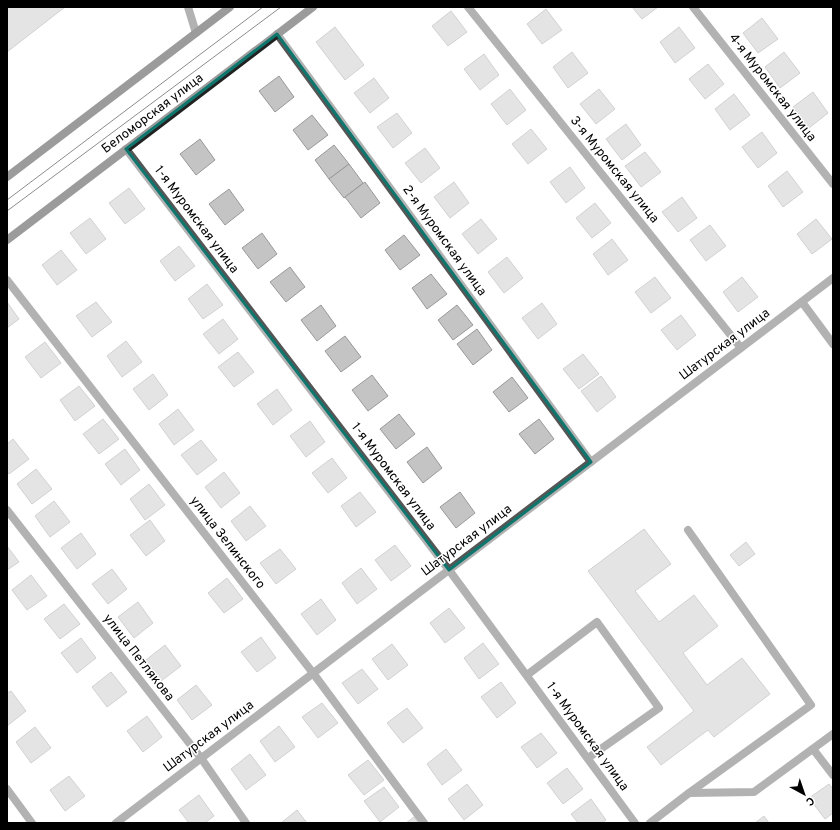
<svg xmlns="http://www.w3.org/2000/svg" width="840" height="830" font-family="Overpass,sans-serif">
<rect width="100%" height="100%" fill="#fff"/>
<g fill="#c4c4c4" stroke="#999">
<path d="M7,7H65L7,52Z"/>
<path d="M632,7H658L642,19Z"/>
<path d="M546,9L562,30L542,44L527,24Z"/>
<path d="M451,11L467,32L448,46L432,26Z"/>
<path d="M762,18L778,39L758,53L743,33Z"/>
<path d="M335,27L364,65L345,80L316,42Z"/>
<path d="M679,27L695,48L675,63L660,42Z"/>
<path d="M572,52L588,73L568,88L553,67Z"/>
<path d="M784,52L800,73L780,88L765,67Z"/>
<path d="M484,54L499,75L480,90L464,69Z"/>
<path d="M708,64L724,84L705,99L689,79Z"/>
<path d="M279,76L294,97L275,112L259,91Z"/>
<path d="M374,78L389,98L370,113L354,93Z"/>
<path d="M510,89L526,110L507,125L491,104Z"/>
<path d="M599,89L615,109L596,124L580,104Z"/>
<path d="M813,92L828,113L809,128L793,107Z"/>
<path d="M734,94L750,115L730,130L715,109Z"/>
<path d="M397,113L412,133L393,148L377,127Z"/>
<path d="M312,115L328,135L308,150L293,130Z"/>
<path d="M626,124L641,145L622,160L606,139Z"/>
<path d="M531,129L547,149L528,164L512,144Z"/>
<path d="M762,132L777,153L758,168L742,147Z"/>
<path d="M200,139L215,160L196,175L180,154Z"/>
<path d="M334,145L349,164L329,179L315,160Z"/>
<path d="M425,148L440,168L421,183L405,163Z"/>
<path d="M645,152L661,172L641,187L625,166Z"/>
<path d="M349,164L363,183L344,198L329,179Z"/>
<path d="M570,167L585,188L566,203L550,182Z"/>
<path d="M787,171L803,192L783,207L768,186Z"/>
<path d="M365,182L380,203L361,218L345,197Z"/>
<path d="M454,182L469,203L450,218L434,197Z"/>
<path d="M129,188L145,209L125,224L109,203Z"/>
<path d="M229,189L244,210L225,225L209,204Z"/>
<path d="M682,197L697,218L678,232L662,212Z"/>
<path d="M595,203L611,223L592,238L576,218Z"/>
<path d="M90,218L106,239L86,254L70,233Z"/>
<path d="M481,219L497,239L478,254L462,234Z"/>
<path d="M816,219L832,239L812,254L797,234Z"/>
<path d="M710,225L726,246L706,261L690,240Z"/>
<path d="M262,233L277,254L258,269L242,248Z"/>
<path d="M404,235L420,255L400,270L385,250Z"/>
<path d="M612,239L628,260L608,275L593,254Z"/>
<path d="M179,246L195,266L175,281L160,261Z"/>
<path d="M61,250L77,270L57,285L42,265Z"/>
<path d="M507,257L523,278L504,293L488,272Z"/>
<path d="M290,267L305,287L286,302L270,282Z"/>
<path d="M431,274L447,294L427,309L412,288Z"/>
<path d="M655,277L671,298L651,313L635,292Z"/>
<path d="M742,277L758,297L738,312L723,292Z"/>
<path d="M207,284L223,305L203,319L188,299Z"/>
<path d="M7,302L19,319L7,328Z"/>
<path d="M96,302L112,322L92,337L76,316Z"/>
<path d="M542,303L557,324L538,339L522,318Z"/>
<path d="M321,305L336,326L317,341L301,320Z"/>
<path d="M457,305L473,325L453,340L438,320Z"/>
<path d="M681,315L696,335L677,350L661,330Z"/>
<path d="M223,319L238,339L219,354L203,334Z"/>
<path d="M477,329L492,350L473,365L457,344Z"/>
<path d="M345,336L361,357L341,372L325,351Z"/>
<path d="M126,341L142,362L122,377L107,356Z"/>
<path d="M45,342L61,363L41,378L25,357Z"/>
<path d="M238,352L254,372L234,387L218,367Z"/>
<path d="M583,354L599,374L579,389L563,369Z"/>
<path d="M153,374L168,395L149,410L133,389Z"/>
<path d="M372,375L388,396L368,411L352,390Z"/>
<path d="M601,376L616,397L597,412L581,391Z"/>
<path d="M512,377L528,398L509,412L493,392Z"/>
<path d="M79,386L95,406L75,421L60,400Z"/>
<path d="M277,389L292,410L273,425L257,404Z"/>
<path d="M178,409L194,430L174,445L159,424Z"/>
<path d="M399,414L415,434L396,449L380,429Z"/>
<path d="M103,419L119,439L99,454L83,434Z"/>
<path d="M539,419L554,439L535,454L519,434Z"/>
<path d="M310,421L325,442L306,457L290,436Z"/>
<path d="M13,439L29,459L9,474L7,471V444Z"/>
<path d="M201,440L217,460L197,475L181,455Z"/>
<path d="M427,447L442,468L423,483L407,462Z"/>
<path d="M125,449L140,470L121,485L105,464Z"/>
<path d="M332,458L347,478L328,493L312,473Z"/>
<path d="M36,469L52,489L32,504L17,484Z"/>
<path d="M224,472L240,493L221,508L205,487Z"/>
<path d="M149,484L165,505L145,520L130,499Z"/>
<path d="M360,492L376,512L356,527L341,506Z"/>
<path d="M460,492L475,513L456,528L440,507Z"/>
<path d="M54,501L70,522L50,537L35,516Z"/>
<path d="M250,506L266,526L246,541L231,521Z"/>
<path d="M150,520L165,541L146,556L130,535Z"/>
<path d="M644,529L671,564L635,591L659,622L694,595L718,626L683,653L707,685L742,658L770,694L714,737L708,730L661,765L647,747L694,711L588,571Z"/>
<path d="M81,533L96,554L77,569L61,548Z"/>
<path d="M746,542L755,554L739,566L730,555Z"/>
<path d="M395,545L411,566L391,581L375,560Z"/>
<path d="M7,546L19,562L7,570Z"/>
<path d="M280,549L296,569L276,584L260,563Z"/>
<path d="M361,568L377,589L357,604L342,583Z"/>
<path d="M112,569L127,589L108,604L92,584Z"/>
<path d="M31,575L47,596L27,610L12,590Z"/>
<path d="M227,578L243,599L224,613L208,593Z"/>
<path d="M321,599L336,620L317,635L301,614Z"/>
<path d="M138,602L153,623L134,638L118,617Z"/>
<path d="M64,604L80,624L60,639L44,619Z"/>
<path d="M449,608L465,628L445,643L430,623Z"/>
<path d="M261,637L276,658L257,672L241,652Z"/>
<path d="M81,638L96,658L77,673L61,653Z"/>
<path d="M483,643L499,664L479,679L464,658Z"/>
<path d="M392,644L408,665L388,680L372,659Z"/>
<path d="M165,645L181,666L161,681L146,660Z"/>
<path d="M362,669L378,689L358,704L342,683Z"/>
<path d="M111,672L127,692L107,707L92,687Z"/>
<path d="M501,682L516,703L497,718L481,697Z"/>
<path d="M196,685L212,705L192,720L177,700Z"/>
<path d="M11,691L26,711L7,726V693Z"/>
<path d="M322,703L338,723L318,738L302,717Z"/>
<path d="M407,708L423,728L403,743L387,723Z"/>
<path d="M147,716L162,737L143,752L127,731Z"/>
<path d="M279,726L295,747L275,762L260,741Z"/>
<path d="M35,727L51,748L31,763L16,742Z"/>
<path d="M541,733L557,753L537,768L521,747Z"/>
<path d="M446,749L462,770L442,785L427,764Z"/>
<path d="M250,754L266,775L246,790L231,769Z"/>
<path d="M368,760L384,780L364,795L348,775Z"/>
<path d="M567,768L583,789L563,804L547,783Z"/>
<path d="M69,776L85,796L65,811L50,790Z"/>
<path d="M467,784L483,805L464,820L448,799Z"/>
<path d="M829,784L833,789V813L825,819L809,798Z"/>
<path d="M384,787L399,807L380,822L364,801Z"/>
<path d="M199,795L214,816L205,823H189L179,810Z"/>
<path d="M591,799L606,820L602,823H578L571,814Z"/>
<path d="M297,810L307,823H281Z"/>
<path d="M764,816L769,823H755Z"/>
<path d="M414,817L418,823H406Z"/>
</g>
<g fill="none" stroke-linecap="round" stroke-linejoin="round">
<g stroke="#555" stroke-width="8">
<path d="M188,7L196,33"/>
<path d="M802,302L833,344"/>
<path d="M688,530L811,705L689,793"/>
<path d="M527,675L597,622L659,708L588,758"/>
</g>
<g stroke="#555" stroke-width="8">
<path d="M468,7L741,348"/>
<path d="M693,7L833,184"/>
<path d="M277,34L591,462"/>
<path d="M126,149L449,570L635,823"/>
<path d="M7,280L313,673L424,823"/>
<path d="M7,510L201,758L246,823"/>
<path d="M813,749L833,775"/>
<path d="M116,823L833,278"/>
<path d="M650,823L689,793L754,792L833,734"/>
</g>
<path stroke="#555" stroke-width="8" d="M7,789L32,823"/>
<g stroke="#222" stroke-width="8">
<path d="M7,177L230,7"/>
<path d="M7,240L313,7"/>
</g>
<g stroke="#000" stroke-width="1">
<path d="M7,200L263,7"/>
<path d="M7,211L281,7"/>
</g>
</g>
<path d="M0 0H840V830H0ZM277,34L591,462L449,570L126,149Z" fill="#fff" fill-opacity=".55" fill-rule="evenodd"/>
<path fill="none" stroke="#0f766e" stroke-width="3" stroke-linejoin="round" d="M277,34L591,462L449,570L126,149Z"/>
<g text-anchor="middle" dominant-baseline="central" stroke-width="3" stroke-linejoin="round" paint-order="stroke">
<g font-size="13" fill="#000" stroke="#fff">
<text transform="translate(772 88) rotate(52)">4-я Муромская улица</text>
<text transform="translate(153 114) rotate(-37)">Беломорская улица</text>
<text transform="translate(614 170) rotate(51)">3-я Муромская улица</text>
<text transform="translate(196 220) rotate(53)">1-я Муромская улица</text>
<text transform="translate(444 241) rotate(54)">2-я Муромская улица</text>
<text transform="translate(725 345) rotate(-37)">Шатурская улица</text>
<text transform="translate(393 477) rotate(53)">1-я Муромская улица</text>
<text transform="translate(467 541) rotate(-37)">Шатурская улица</text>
<text transform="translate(227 543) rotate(52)">улица Зелинского</text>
<text transform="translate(138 658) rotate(52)">улица Петлякова</text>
<text transform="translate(209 737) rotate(-37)">Шатурская улица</text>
<text transform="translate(587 737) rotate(54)">1-я Муромская улица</text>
</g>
</g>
<rect width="840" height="830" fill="none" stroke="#000000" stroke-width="16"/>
<g transform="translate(804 794) rotate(140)" stroke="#ffffff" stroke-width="3" paint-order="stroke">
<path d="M0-3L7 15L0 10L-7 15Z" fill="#000000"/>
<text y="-6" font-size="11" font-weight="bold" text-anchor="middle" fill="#000000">С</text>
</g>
</svg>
